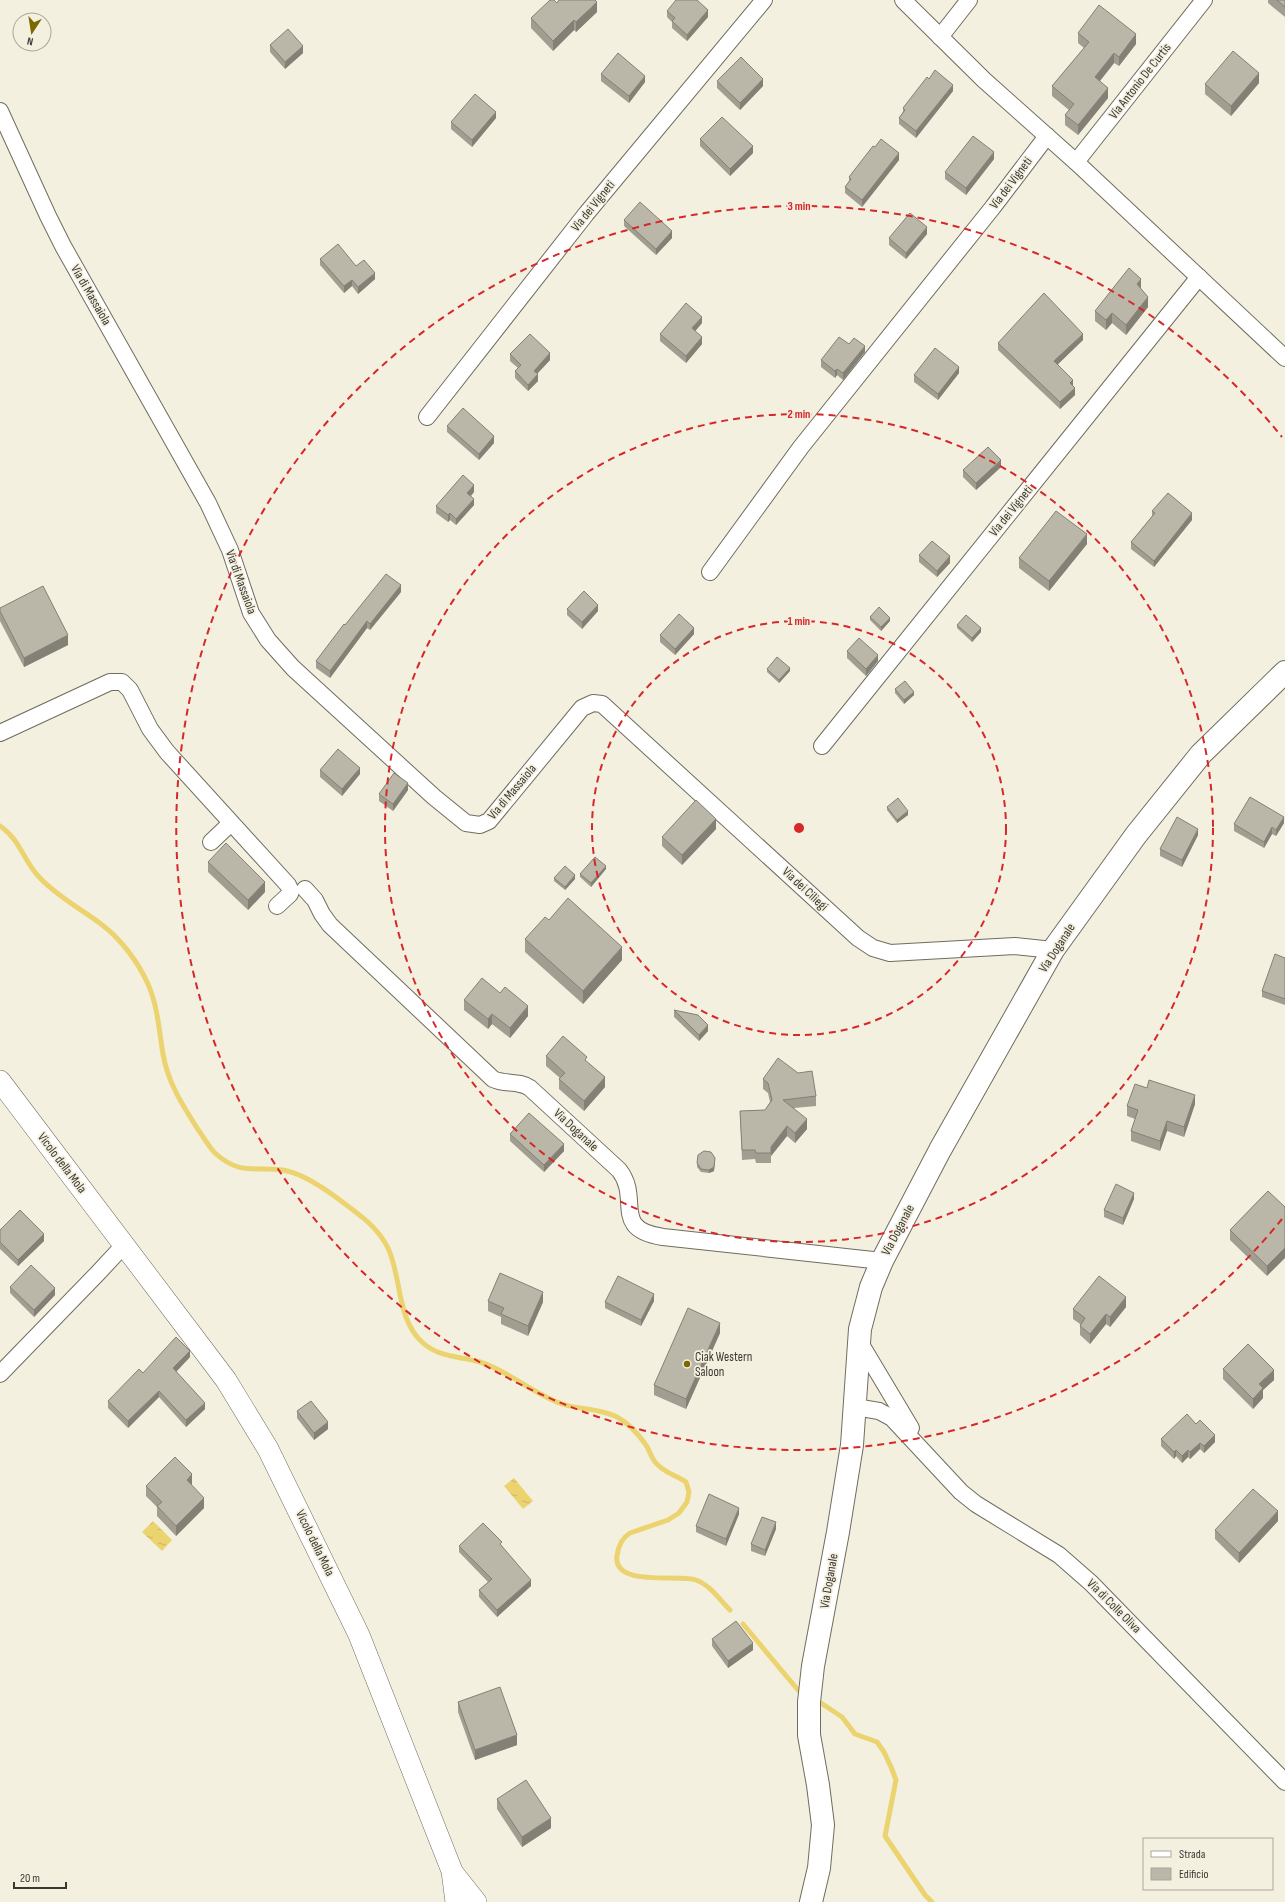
<svg xmlns="http://www.w3.org/2000/svg" width="1285" height="1902" font-family="'Sofia Sans Condensed',sans-serif">
<defs>
<pattern id="water-ripples" width="26" height="14" patternUnits="userSpaceOnUse"><rect width="26" height="14" fill="#ebd370"/><path d="M2 4q2-2 4 0t4 0M15 11q2-2 4 0t4 0" fill="none" stroke="#cab661"/></pattern>
</defs>
<rect width="100%" height="100%" fill="#f4f0e0"/>
<g fill="url(#water-ripples)">
<path d="M514,1478L533,1501L523,1509L504,1486Z"/>
<path d="M153,1521L172,1540L162,1551L142,1532Z"/>
</g>
<g fill="none" stroke-linecap="round" stroke-linejoin="round">
<g stroke="#ebd370" stroke-width="5">
<path d="M0,826C21,840 23,861 40,878C58,897 81,909 101,924C121,939 138,962 148,984C158,1007 159,1031 163,1054C168,1083 182,1104 197,1128C203,1136 208,1146 215,1153C240,1176 256,1166 283,1170C300,1173 319,1185 333,1195C354,1211 376,1224 388,1248C402,1278 396,1319 423,1343C440,1358 460,1356 480,1362C509,1371 533,1394 562,1404C580,1410 600,1408 617,1417C628,1423 639,1435 646,1445C650,1451 651,1458 656,1463C664,1473 676,1475 686,1482L689,1492L687,1502L679,1513L668,1520L630,1533C622,1538 618,1547 617,1556C613,1587 678,1574 696,1580C710,1585 720,1600 730,1610"/>
<path d="M743,1624L798,1690"/>
<path d="M821,1703L842,1717L855,1734L877,1742L884,1752L891,1767L896,1780L885,1836L925,1895L932,1902"/>
</g>
<g stroke="#706c5e" stroke-width="18">
<g id="minor">
<path d="M903,0L984,80L1076,162L1285,358"/>
<path d="M940,37L969,0"/>
<path d="M0,111L48,216L63,246L208,503L230,550L251,613L268,640L293,668L434,797L466,823L480,825L489,821L582,708L593,703L602,704L858,938L873,948L890,953L1015,946L1053,950"/>
<path d="M1076,162L1204,0"/>
<path d="M427,417L586,214L764,0"/>
<path d="M710,572L801,447L993,207L1047,136"/>
<path d="M0,733L110,682H122L130,690L150,729L167,752L288,885L291,891L290,894L277,906"/>
<path d="M822,746L1199,277"/>
<path d="M211,842L231,823"/>
<path d="M305,889L315,900L322,914L330,925L493,1079C505,1085 518,1080 530,1088L619,1170C642,1199 610,1229 663,1237L882,1261"/>
<path d="M859,1341L911,1428"/>
<path d="M0,1374L98,1273L124,1245"/>
<path d="M855,1407L879,1411L892,1418L961,1492L976,1504L1059,1555L1091,1583L1285,1782"/>
</g>
</g>
<g stroke="#706c5e" stroke-width="22">
<g id="tertiary">
<path d="M0,1081L226,1380L268,1449L359,1635L452,1871L456,1902"/>
<path d="M453,1873L476,1902"/>
</g>
</g>
<g stroke="#706c5e" stroke-width="24">
<path id="secondary" d="M811,1902L819,1868L823,1825L818,1785L809,1735V1702L813,1666L838,1532L852,1445L860,1329L871,1287L882,1261L940,1150L1053,950L1136,835L1201,754L1285,672"/>
</g>
<use href="#minor" stroke="#fff" stroke-width="16"/>
<use href="#tertiary" stroke="#fff" stroke-width="21"/>
<use href="#secondary" stroke="#fff" stroke-width="22"/>
</g>
<g fill="#a19d90">
<path d="M1268,0H1285V17L1268,3Z"/>
<path d="M557,3L597,12L576,32L574,30L553,51L531,28V18Z"/>
<path d="M667,11L708,17L687,41L672,28V22L667,17Z"/>
<path d="M1078,33L1136,44L1119,66L1114,63L1100,81L1108,98L1078,135L1065,125V115L1069,110L1052,96V86L1084,48L1078,43Z"/>
<path d="M270,45L303,53L285,69L270,52Z"/>
<path d="M601,74L645,82L629,103L601,81Z"/>
<path d="M717,81L763,86L740,110L717,88Z"/>
<path d="M1259,83L1231,116L1205,94V84Z"/>
<path d="M953,91L916,138L899,124V118L903,112V108Z"/>
<path d="M496,118L472,147L451,129V122Z"/>
<path d="M700,139L753,153L730,176L700,146Z"/>
<path d="M875,147L899,160L862,207L845,193V187L849,181V177Z"/>
<path d="M994,159L966,195L945,179V172Z"/>
<path d="M624,220L672,238L656,255L624,226Z"/>
<path d="M927,234L906,259L889,245V238Z"/>
<path d="M320,259L356,266L375,279L358,294L352,286L344,293L320,265Z"/>
<path d="M1141,289L1148,307L1126,335L1112,323L1106,330L1095,321V311Z"/>
<path d="M702,323L695,331L702,344L686,363L660,341V334Z"/>
<path d="M1083,340L1058,364L1073,387L1075,395L1060,409L998,350V343Z"/>
<path d="M849,344L865,352L843,380L837,375L835,378L821,367V360Z"/>
<path d="M510,354L550,360L537,374L538,381L528,391L515,378V371L518,368L510,361Z"/>
<path d="M959,373L938,400L914,382V375Z"/>
<path d="M447,426L494,443L479,460L447,432Z"/>
<path d="M1001,467L976,490L963,477V470Z"/>
<path d="M474,492L471,496L474,505L456,525L450,520L448,522L436,513V506Z"/>
<path d="M1152,511L1192,520L1154,567L1131,549V542L1152,516Z"/>
<path d="M1087,544L1049,591L1019,568V558Z"/>
<path d="M919,555L950,563L937,577L919,562Z"/>
<path d="M401,592L370,630L367,628L330,678L316,668V661L345,625Z"/>
<path d="M0,608L68,645L24,667L0,621Z"/>
<path d="M567,609L598,611L582,629L567,615Z"/>
<path d="M870,617L890,621L881,631L870,620Z"/>
<path d="M957,625L981,632L972,642L957,628Z"/>
<path d="M694,634L675,655L660,642V635Z"/>
<path d="M847,651L878,661L866,676L847,658Z"/>
<path d="M767,669L790,671L779,683L767,672Z"/>
<path d="M895,689L914,695L904,704L895,693Z"/>
<path d="M320,770L360,774L342,796L320,777Z"/>
<path d="M408,790L393,811L379,801V794Z"/>
<path d="M887,807L908,815L897,823L887,810Z"/>
<path d="M1284,823L1276,836L1272,834L1264,848L1234,831V824Z"/>
<path d="M716,829L682,865L662,846V837Z"/>
<path d="M1198,835L1182,867L1160,856V849Z"/>
<path d="M208,862L265,892L248,910L208,872Z"/>
<path d="M606,869L591,887L580,877V874Z"/>
<path d="M554,878L575,879L565,890L554,881Z"/>
<path d="M549,920L622,960L583,1004L525,952V939Z"/>
<path d="M1285,958V1005L1262,997V991Z"/>
<path d="M464,1000L528,1016L510,1038L492,1024L488,1029L464,1010Z"/>
<path d="M674,1010L708,1031L699,1041L674,1017Z"/>
<path d="M546,1056L587,1062L605,1087L584,1111L559,1089V1079L560,1078L546,1066Z"/>
<path d="M763,1079L816,1096V1106L794,1108L807,1129L795,1143L787,1136L771,1156V1163H756L755,1159L742,1160L740,1111L765,1110L770,1102L768,1093L763,1089Z"/>
<path d="M1195,1104L1184,1137L1167,1131L1160,1151L1131,1141V1131L1135,1119L1127,1116V1106Z"/>
<path d="M510,1134L564,1151L544,1172L510,1141Z"/>
<path d="M715,1162L714,1171L709,1173L701,1172L697,1167V1163Z"/>
<path d="M1268,1191L1267,1276L1230,1240V1230Z"/>
<path d="M1134,1199L1123,1225L1104,1217V1210Z"/>
<path d="M0,1230L44,1241L18,1266L0,1249Z"/>
<path d="M10,1287L55,1295L34,1317L10,1293Z"/>
<path d="M488,1301L543,1302L528,1336L501,1324V1317L488,1311Z"/>
<path d="M654,1301L641,1326L605,1308V1302Z"/>
<path d="M1126,1307L1110,1327L1106,1324L1090,1344L1080,1335V1324L1073,1319V1309Z"/>
<path d="M720,1333L686,1409L654,1395V1385Z"/>
<path d="M190,1357L176,1372L205,1409L186,1427L159,1397L128,1428L108,1408V1401L143,1373Z"/>
<path d="M1223,1369L1274,1380L1263,1390V1398L1253,1409L1223,1379Z"/>
<path d="M297,1411L328,1429L314,1440L297,1418Z"/>
<path d="M1161,1439L1215,1442L1204,1453L1200,1449L1190,1459L1188,1457L1182,1463L1176,1456L1174,1459L1161,1446Z"/>
<path d="M192,1484L191,1485L204,1508L176,1536L157,1516V1507L146,1496V1486Z"/>
<path d="M739,1514L726,1546L696,1532V1526Z"/>
<path d="M1278,1521L1239,1563L1215,1539V1530Z"/>
<path d="M776,1529L765,1556L751,1551V1544Z"/>
<path d="M459,1546L502,1547L531,1586L497,1617L479,1597V1590L488,1582L459,1552Z"/>
<path d="M712,1639L753,1650L728,1668L712,1646Z"/>
<path d="M458,1702L517,1745L475,1760L458,1712Z"/>
<path d="M497,1799L551,1828L522,1847L497,1809Z"/>
</g>
<g fill="#838076">
<path d="M597,2V12L576,32V22Z"/>
<path d="M708,10V17L687,41V35Z"/>
<path d="M574,20V30L553,51V41Z"/>
<path d="M1136,34V44L1119,66V57Z"/>
<path d="M303,46V53L285,69V62Z"/>
<path d="M1114,53V63L1095,87V77Z"/>
<path d="M1259,73V83L1231,116V106Z"/>
<path d="M645,76V82L629,103V96Z"/>
<path d="M763,79V86L740,110V103Z"/>
<path d="M953,85V91L916,138V131Z"/>
<path d="M1108,88V98L1078,135V125Z"/>
<path d="M496,112V118L472,147V140Z"/>
<path d="M753,146V153L730,176V169Z"/>
<path d="M994,152V159L966,195V188Z"/>
<path d="M899,153V160L862,207V200Z"/>
<path d="M927,227V234L906,259V253Z"/>
<path d="M672,231V238L656,255V249Z"/>
<path d="M375,273V279L358,294V287Z"/>
<path d="M1141,279V289L1137,284Z"/>
<path d="M352,280V286L344,293V286Z"/>
<path d="M1148,297V307L1126,335V325Z"/>
<path d="M1112,313V323L1106,330V320Z"/>
<path d="M702,317V323L692,335V328Z"/>
<path d="M1083,334V340L1054,368V361Z"/>
<path d="M702,337V344L686,363V356Z"/>
<path d="M865,346V352L843,380V373Z"/>
<path d="M550,353V360L534,377V371Z"/>
<path d="M959,367V373L938,400V394Z"/>
<path d="M837,369V375L835,378V371Z"/>
<path d="M538,374V381L528,391V385Z"/>
<path d="M1073,380V387L1070,383Z"/>
<path d="M1075,388V395L1060,409V402Z"/>
<path d="M494,436V443L479,460V454Z"/>
<path d="M1001,460V467L976,490V483Z"/>
<path d="M474,485V492L467,500V493Z"/>
<path d="M474,499V505L456,525V519Z"/>
<path d="M450,513V520L448,522V515Z"/>
<path d="M1192,513V520L1154,567V561Z"/>
<path d="M1087,534V544L1049,591V581Z"/>
<path d="M950,556V563L937,577V571Z"/>
<path d="M401,585V592L370,630V624Z"/>
<path d="M598,605V611L582,629V622Z"/>
<path d="M890,618V621L881,631V627Z"/>
<path d="M367,621V628L330,678V671Z"/>
<path d="M694,628V634L675,655V649Z"/>
<path d="M981,628V632L972,642V638Z"/>
<path d="M68,635V645L24,667V658Z"/>
<path d="M878,655V661L866,676V669Z"/>
<path d="M790,668V671L779,683V680Z"/>
<path d="M914,692V695L904,704V700Z"/>
<path d="M360,768V774L342,796V789Z"/>
<path d="M408,783V790L393,811V804Z"/>
<path d="M908,811V815L897,823V820Z"/>
<path d="M1284,817V823L1276,836V830Z"/>
<path d="M716,819V829L682,865V855Z"/>
<path d="M1272,827V834L1264,848V842Z"/>
<path d="M1198,829V835L1182,867V860Z"/>
<path d="M606,866V869L591,887V883Z"/>
<path d="M575,875V879L565,890V887Z"/>
<path d="M265,882V892L248,910V900Z"/>
<path d="M622,947V960L583,1004V991Z"/>
<path d="M528,1006V1016L510,1038V1028Z"/>
<path d="M492,1014V1024L488,1029V1019Z"/>
<path d="M708,1025V1031L699,1041V1035Z"/>
<path d="M605,1077V1087L584,1111V1101Z"/>
<path d="M1195,1095V1104L1184,1137V1127Z"/>
<path d="M807,1119V1129L795,1143V1133Z"/>
<path d="M1167,1121V1131L1160,1151V1141Z"/>
<path d="M787,1126V1136L771,1156V1147Z"/>
<path d="M564,1144V1151L544,1172V1165Z"/>
<path d="M715,1158L714,1171L709,1173V1170Z"/>
<path d="M1134,1193V1199L1123,1225V1218Z"/>
<path d="M44,1234V1241L18,1266V1260Z"/>
<path d="M1285,1248V1258L1267,1276V1266Z"/>
<path d="M55,1288V1295L34,1317V1310Z"/>
<path d="M543,1292V1302L528,1336V1326Z"/>
<path d="M654,1294V1301L641,1326V1320Z"/>
<path d="M1126,1297V1307L1110,1327V1317Z"/>
<path d="M1106,1314V1324L1090,1344V1334Z"/>
<path d="M720,1323V1333L686,1409V1399Z"/>
<path d="M190,1351V1357L173,1375V1368Z"/>
<path d="M1274,1370V1380L1263,1390V1398L1253,1409V1399L1259,1384Z"/>
<path d="M159,1391V1397L128,1428V1421Z"/>
<path d="M205,1403V1409L186,1427V1420Z"/>
<path d="M328,1422V1429L314,1440V1433Z"/>
<path d="M1215,1435V1442L1204,1453V1446Z"/>
<path d="M1200,1443V1449L1190,1459V1452Z"/>
<path d="M1176,1450V1456L1174,1459V1452Z"/>
<path d="M1188,1450V1457L1182,1463V1456Z"/>
<path d="M192,1474V1484L187,1490V1480Z"/>
<path d="M204,1498V1508L176,1536V1526Z"/>
<path d="M739,1508V1514L726,1546V1539Z"/>
<path d="M1278,1511V1521L1239,1563V1553Z"/>
<path d="M776,1522V1529L765,1556V1550Z"/>
<path d="M531,1580V1586L497,1617V1610Z"/>
<path d="M753,1643V1650L728,1668V1661Z"/>
<path d="M517,1735V1745L475,1760V1750Z"/>
<path d="M551,1818V1828L522,1847V1837Z"/>
</g>
<g fill="#bbb7a8" stroke="#838076">
<path d="M550,0H554L557,3L559,0H595L597,2L576,22L574,20L553,41L531,18Z"/>
<path d="M676,0H697L708,10L687,35L672,21L675,18L667,11Z"/>
<path d="M1277,0H1285V7Z"/>
<path d="M1099,5L1136,34L1119,57L1114,53L1095,77L1108,88L1078,125L1065,115L1074,104L1052,86L1089,42L1078,33Z"/>
<path d="M288,29L303,46L285,62L270,45Z"/>
<path d="M1233,51L1259,73L1231,106L1205,84Z"/>
<path d="M618,53L645,76L629,96L601,74Z"/>
<path d="M741,57L763,79L740,103L717,81Z"/>
<path d="M935,70L953,85L916,131L899,118L905,110L903,108L927,77L929,79Z"/>
<path d="M475,94L496,112L472,140L451,122Z"/>
<path d="M722,117L753,146L730,169L700,139Z"/>
<path d="M973,136L994,152L966,188L945,172Z"/>
<path d="M881,139L899,153L862,200L845,187L851,179L849,177L873,146L875,147Z"/>
<path d="M640,202L672,231L656,249L624,220Z"/>
<path d="M910,213L927,227L906,253L889,238Z"/>
<path d="M338,244L356,266L364,260L375,273L358,287L352,280L344,286L320,259Z"/>
<path d="M1129,268L1141,279L1137,284L1148,297L1126,325L1112,313L1106,320L1095,311Z"/>
<path d="M1044,293L1083,334L1054,361L1073,380L1070,383L1075,388L1060,402L998,343Z"/>
<path d="M686,303L702,317L692,328L702,337L686,356L660,334Z"/>
<path d="M530,334L550,353L534,371L538,374L528,385L515,371L521,365L510,354Z"/>
<path d="M839,337L849,344L854,338L865,346L843,373L837,369L835,371L821,360Z"/>
<path d="M935,348L959,367L938,394L914,375Z"/>
<path d="M463,408L494,436L479,454L447,426Z"/>
<path d="M988,447L1001,460L976,483L963,470Z"/>
<path d="M463,475L474,485L467,493L474,499L456,519L450,513L448,515L436,506Z"/>
<path d="M1168,493L1192,513L1154,561L1131,542L1155,513L1152,511Z"/>
<path d="M1056,511L1087,534L1049,581L1019,558Z"/>
<path d="M932,541L950,556L937,571L919,555Z"/>
<path d="M386,574L401,585L370,624L367,621L330,671L316,661L344,624L345,625Z"/>
<path d="M43,586L68,635L24,658L0,611V608Z"/>
<path d="M584,591L598,605L582,622L567,609Z"/>
<path d="M879,607L890,618L881,627L870,617Z"/>
<path d="M679,614L694,628L675,649L660,635Z"/>
<path d="M966,615L981,628L972,638L957,625Z"/>
<path d="M859,638L878,655L866,669L847,651Z"/>
<path d="M777,657L790,668L779,680L767,669Z"/>
<path d="M905,681L914,692L904,700L895,689Z"/>
<path d="M338,749L360,768L342,789L320,770Z"/>
<path d="M394,773L408,783L393,804L379,794Z"/>
<path d="M1250,797L1284,817L1276,830L1272,827L1264,842L1234,824Z"/>
<path d="M898,798L908,811L897,820L887,807Z"/>
<path d="M696,800L716,819L682,855L662,837Z"/>
<path d="M1177,817L1198,829L1182,860L1160,849Z"/>
<path d="M226,843L265,882L248,900L208,862Z"/>
<path d="M595,857L606,866L591,883L580,874Z"/>
<path d="M565,866L575,875L565,887L554,878Z"/>
<path d="M568,898L622,947L583,991L525,939L545,917L549,920Z"/>
<path d="M1275,954L1285,958V999L1262,991Z"/>
<path d="M482,978L500,993L505,987L528,1006L510,1028L492,1014L488,1019L464,1000Z"/>
<path d="M674,1010L698,1015L708,1025L699,1035Z"/>
<path d="M563,1036L587,1057L585,1060L605,1077L584,1101L559,1079L565,1073L546,1056Z"/>
<path d="M778,1058L798,1073L812,1071L816,1096L783,1100L807,1119L795,1133L787,1126L771,1147V1153H756L755,1150H742L740,1111L765,1110L772,1100L768,1083L763,1079Z"/>
<path d="M1149,1080L1195,1095L1184,1127L1167,1121L1160,1141L1131,1131L1138,1110L1127,1106L1135,1084L1147,1088Z"/>
<path d="M529,1113L564,1144L544,1165L510,1134Z"/>
<path d="M704,1151L711,1152L715,1158L714,1167L709,1170L701,1169L697,1163L698,1155Z"/>
<path d="M1116,1184L1134,1193L1123,1218L1104,1210Z"/>
<path d="M1268,1191L1285,1207V1248L1267,1266L1230,1230Z"/>
<path d="M20,1210L44,1234L18,1260L0,1242V1230Z"/>
<path d="M31,1265L55,1288L34,1310L10,1287Z"/>
<path d="M500,1273L543,1292L528,1326L501,1314L504,1308L488,1301Z"/>
<path d="M618,1276L654,1294L641,1320L605,1302Z"/>
<path d="M1099,1276L1126,1297L1110,1317L1106,1314L1090,1334L1080,1326L1085,1318L1073,1309Z"/>
<path d="M688,1308L720,1323L686,1399L654,1385Z"/>
<path d="M176,1337L190,1351L173,1368L205,1403L186,1420L159,1391L128,1421L108,1401L139,1369L143,1373Z"/>
<path d="M1248,1344L1274,1370L1259,1384L1263,1388L1253,1399L1223,1369Z"/>
<path d="M311,1401L328,1422L314,1433L297,1411Z"/>
<path d="M1187,1414L1196,1424L1200,1420L1215,1435L1204,1446L1200,1443L1190,1452L1188,1450L1182,1456L1176,1450L1174,1452L1161,1439Z"/>
<path d="M175,1457L192,1474L187,1480L204,1498L176,1526L157,1506L162,1502L146,1486Z"/>
<path d="M1253,1489L1278,1511L1239,1553L1215,1530Z"/>
<path d="M709,1494L739,1508L726,1539L696,1526Z"/>
<path d="M762,1517L776,1522L765,1550L751,1544Z"/>
<path d="M483,1523L502,1542L500,1544L531,1580L497,1610L479,1590L492,1579L459,1546Z"/>
<path d="M736,1621L753,1643L728,1661L712,1639Z"/>
<path d="M500,1687L517,1735L475,1750L458,1702Z"/>
<path d="M526,1780L551,1818L522,1837L497,1799Z"/>
</g>
<g fill="none" stroke="#d62828" stroke-width="2" stroke-dasharray="7 5">
<circle cx="799" cy="828" r="207"/>
<circle cx="799" cy="828" r="414"/>
<path d="M1282 1219A622 622 0 1 1 1282 437"/>
</g>
<circle fill="#7c6800" stroke="#f4f0e0" stroke-width="1.5" cx="687" cy="1364" r="4"/>
<g text-anchor="middle" dominant-baseline="central" stroke-width="3.5" stroke-linejoin="round" paint-order="stroke">
<g font-size="13" fill="#3a3832" stroke="#f4f0e0">
<text transform="translate(1140 81) rotate(-52)">Via Antonio De Curtis</text>
<text transform="translate(1011 183) rotate(-53)">Via dei Vigneti</text>
<text transform="translate(593 206) rotate(-51)">Via dei Vigneti</text>
<text transform="translate(91 295) rotate(60)">Via di Massaiola</text>
<text transform="translate(1011 511) rotate(-51)">Via dei Vigneti</text>
<text transform="translate(241 582) rotate(70)">Via di Massaiola</text>
<text transform="translate(512 792) rotate(-50)">Via di Massaiola</text>
<text transform="translate(805 889) rotate(43)">Via dei Ciliegi</text>
<text transform="translate(1057 948) rotate(-57)">Via Doganale</text>
<text transform="translate(576 1130) rotate(43)">Via Doganale</text>
<text transform="translate(62 1163) rotate(53)">Vicolo della Mola</text>
<text transform="translate(898 1230) rotate(-62)">Via Doganale</text>
<text transform="translate(315 1543) rotate(64)">Vicolo della Mola</text>
<text transform="translate(829 1581) rotate(-80)">Via Doganale</text>
<text transform="translate(1114 1606) rotate(45)">Via di Colle Oliva</text>
</g>
<g font-size="13" fill="#3a3832" stroke="#f4f0e0" text-anchor="start">
<text x="695" y="1357">Ciak Western<tspan x="695" dy="15">Saloon</tspan></text>
</g>
</g>
<circle cx="799" cy="828" r="6" fill="#d62828" stroke="#f4f0e0" stroke-width="2"/>
<g font-size="12" text-anchor="middle" font-weight="bold" fill="#d62828" stroke="#f4f0e0" stroke-width="3.5" stroke-linejoin="round" paint-order="stroke">
<text x="799" y="210">3 min</text>
<text x="799" y="418">2 min</text>
<text x="799" y="625">1 min</text>
</g>
<rect x="1143" y="1838" width="130" height="52" fill="#f4f0e0" stroke="#aaa69a"/>
<rect x="1151" y="1851" width="20" height="6" fill="#ffffff" stroke="#aaa69a"/>
<text x="1179" y="1858" font-size="12" fill="#3a3832">Strada</text>
<rect x="1151" y="1868" width="20" height="12" fill="#bbb7a8" stroke="#aaa69a"/>
<text x="1179" y="1878" font-size="12" fill="#3a3832">Edificio</text>
<g transform="translate(32 32) rotate(192)"><circle r="19" fill="#f4f0e0" stroke="#aaa69a"/>
<path d="M0-3L7 15L0 10L-7 15Z" fill="#7c6800"/>
<text y="-6" font-size="11" font-weight="bold" text-anchor="middle" fill="#3a3832">N</text>
</g>
<path d="M14 1882v6h52v-6" fill="none" stroke="#3a3832" stroke-width="2"/>
<text x="20" y="1882" font-size="12" fill="#3a3832" stroke="#f4f0e0" stroke-width="3" paint-order="stroke">20 m</text>
</svg>
